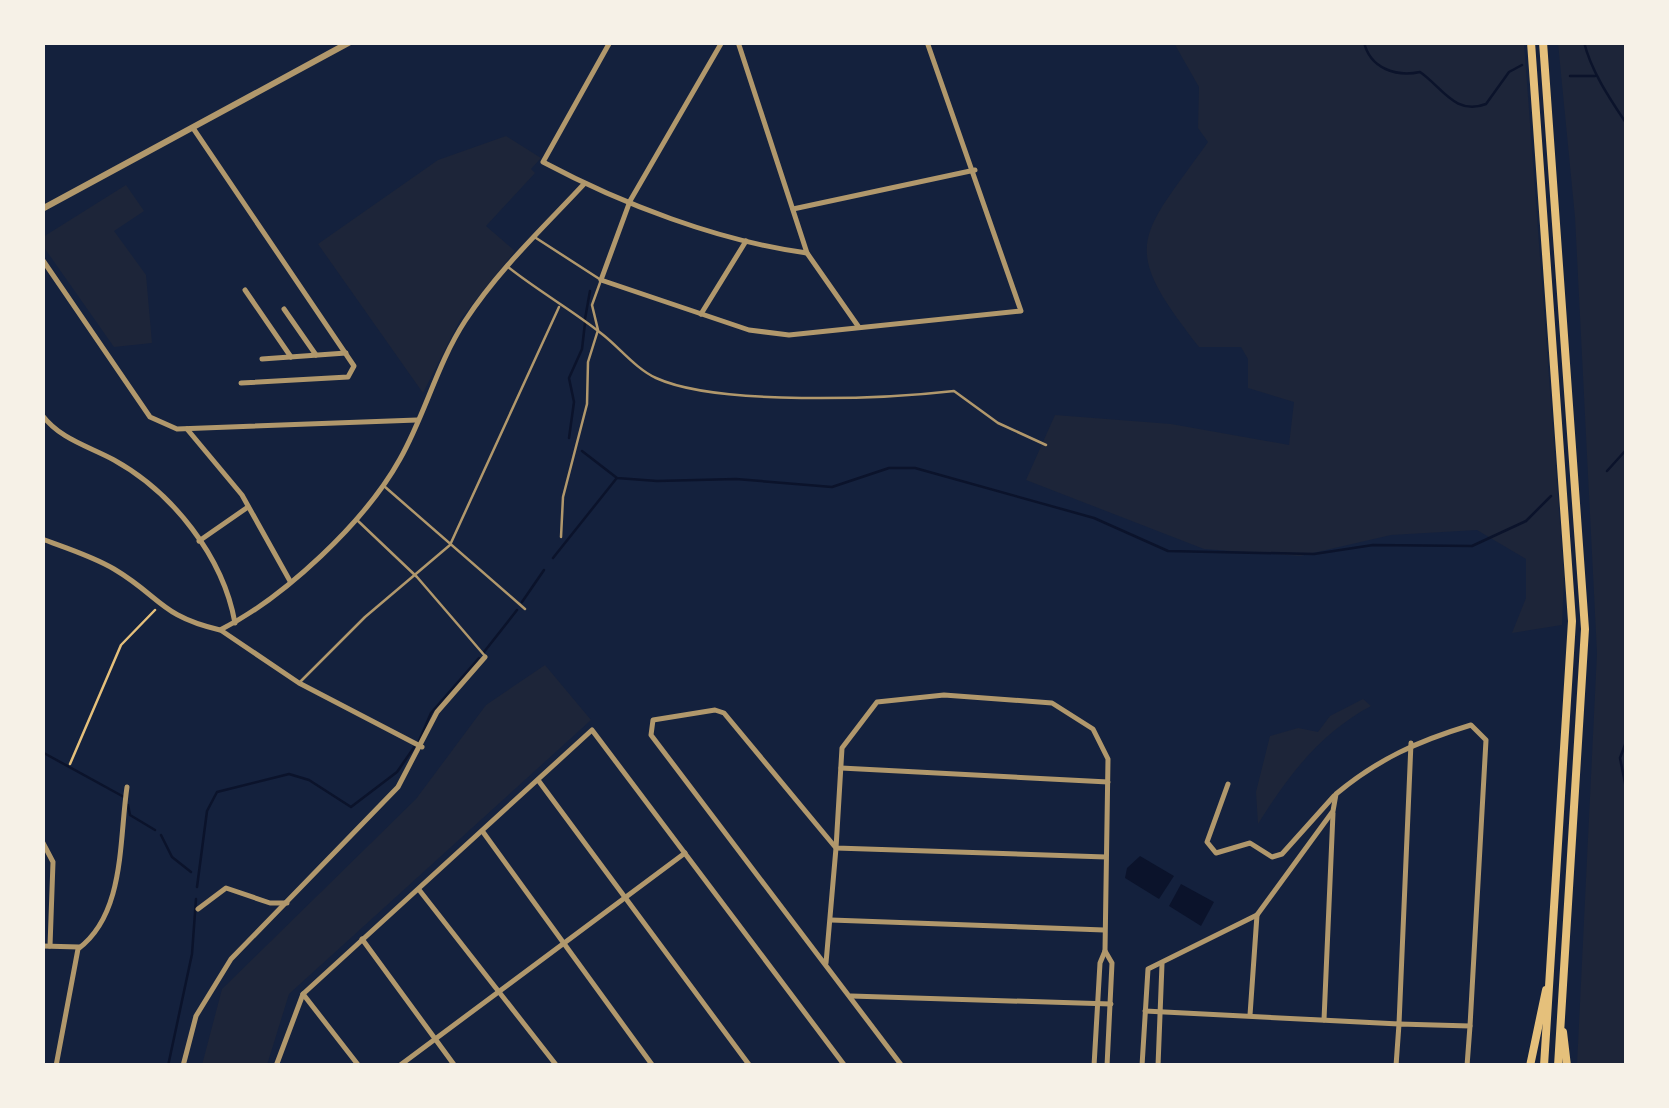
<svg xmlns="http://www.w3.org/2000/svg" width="1669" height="1108" font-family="'Golos Text',sans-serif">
<rect width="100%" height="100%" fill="#14213d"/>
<g fill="#1d2539">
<path d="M1174,43H1524L1564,578L1562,625L1512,633L1526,598V559L1477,530L1391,535L1300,556L1204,549L1026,480L1055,415L1171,424L1289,445L1294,402L1248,388V359L1241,347H1199C1119,245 1138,240 1208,142L1198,128L1199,87Z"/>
<path d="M1558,43H1626V1065H1577L1597,653L1575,217Z"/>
<path d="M506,136L541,158L531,169L535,173L486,226L515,251L460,320L423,393L318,244L438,160Z"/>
<path d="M126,185L144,211L114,231L146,275L152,343L114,347L43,246V237Z"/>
<path d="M545,665L591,720L289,994L267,1065H202L222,989L416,799L486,705Z"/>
<path d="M1363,699L1371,706C1320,733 1288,776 1258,824L1256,792L1270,736L1298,728L1318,732L1330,716Z"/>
</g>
<g fill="#0b132b">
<path d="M1140,856L1174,876L1159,899L1125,878L1127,868Z"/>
<path d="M1181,884L1214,902L1201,926L1169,906Z"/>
</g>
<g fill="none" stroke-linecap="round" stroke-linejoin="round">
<g stroke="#0b132b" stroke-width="2.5">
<path d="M1364,42C1370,69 1397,77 1420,72C1442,87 1455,116 1486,104L1509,72L1522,65"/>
<path d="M1584,42C1591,71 1610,99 1626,123"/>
<path d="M1570,76H1595"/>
<path d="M585,319L590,291"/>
<path d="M569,438L574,402L569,378L582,349L585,323"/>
<path d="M582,451L617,478L657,481L736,479L832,487L889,468H915L1094,518L1168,551L1314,554L1373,545L1472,546L1526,521L1551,496"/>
<path d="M1607,471L1626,450"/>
<path d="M553,558L616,479"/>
<path d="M522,602L544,570"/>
<path d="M484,652L517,610"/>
<path d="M419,741L431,713L479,658"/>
<path d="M1626,742L1620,758L1626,788"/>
<path d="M42,752L124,797"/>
<path d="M128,805L130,815L155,830"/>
<path d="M161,835L172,857L191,872"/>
<path d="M197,887L207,811L217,792L289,774L309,780L351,807L397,772L415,746"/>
<path d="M168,1066L192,954L196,899"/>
</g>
<path stroke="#e5c07b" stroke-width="2.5" d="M70,764L121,645L155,610"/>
<g stroke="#b1986c" stroke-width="2.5">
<path d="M536,238L601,280L592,305L598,330L588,362L587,404L563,497L561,537"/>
<path d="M508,267C538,291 572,310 602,334C619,347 636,369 656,378C717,406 884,399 954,391L998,423L1046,445"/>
<path d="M384,486L525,609"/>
<path d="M357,520L417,577L485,656"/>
<path d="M300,682L365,617L450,545L559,307"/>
</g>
<g stroke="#b1986c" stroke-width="5">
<path d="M610,42L543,162C622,204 718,241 807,253"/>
<path d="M722,42L630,201L601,280L749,330L789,335L1021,311L927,42"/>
<path d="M738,42L807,253L858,326"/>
<path d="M193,128L354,366L348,377L241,383"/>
<path d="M793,209L975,170"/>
<path d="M42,259L150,417L177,429L417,420"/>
<path d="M245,290L291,357"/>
<path d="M284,309L316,355"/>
<path d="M701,314L746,241"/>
<path d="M262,359L346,353"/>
<path d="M42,415C60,439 88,446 114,460C172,492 223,556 235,623"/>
<path d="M187,429L242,495L290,581"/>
<path d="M42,539C66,548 92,556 114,569C161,597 160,616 220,630C284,598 365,522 400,459C425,415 437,364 465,321C498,270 543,228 584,184"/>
<path d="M199,541L248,507"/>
<path d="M222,631L299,683L422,747"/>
<path d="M841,768L1108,782"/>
<path d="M538,780L750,1066"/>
<path d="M1228,784L1207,842L1216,853L1250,843L1272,857L1282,854L1334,796"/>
<path d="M483,832L653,1066"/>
<path d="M42,841L53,862L50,946"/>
<path d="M420,891L557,1066"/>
<path d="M198,909L226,888L270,903H287"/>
<path d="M831,920L1104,930"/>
<path d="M362,939L455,1066"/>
<path d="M42,946L79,947"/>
<path d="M1105,951L1112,963L1107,1066"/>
<path d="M826,963L836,848L724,713L715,710L653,720L651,735L902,1066"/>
<path d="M303,994L359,1066"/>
<path d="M851,996L1111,1004"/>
<path d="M1145,1011L1399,1024L1411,743"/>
<path d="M1250,1015L1257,915"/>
<path d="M1324,1020L1333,813"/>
<path d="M56,1066L78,949C125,914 119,841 127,787"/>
<path d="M183,1066L196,1016L231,959L398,787L437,712L485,657"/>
<path d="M276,1066L303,994L592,730L845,1066"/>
<path d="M399,1066L685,853"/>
<path d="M1094,1066L1100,963L1105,951L1108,759L1093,729L1052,703L944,695L877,702L842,748L836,848L1106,857"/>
<path d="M1142,1066L1148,969L1257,915L1333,811L1336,794C1378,759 1418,741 1471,725L1486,740L1470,1026"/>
<path d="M1158,1066L1162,964"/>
<path d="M1396,1066L1399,1024L1470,1026L1467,1066"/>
</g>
<g stroke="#b1986c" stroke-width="6">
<path d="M652,42H656"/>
<path d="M42,209L350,42"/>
</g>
<g stroke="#e5c07b" stroke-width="8">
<path d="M1531,42L1572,621L1544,1066"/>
<path d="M1543,42L1585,629L1558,1066"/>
<path d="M1563,1032L1567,1066"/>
<path d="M1530,1066L1546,990"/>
</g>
</g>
<rect width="1669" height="1108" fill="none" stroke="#f6f1e7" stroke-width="90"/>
</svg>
